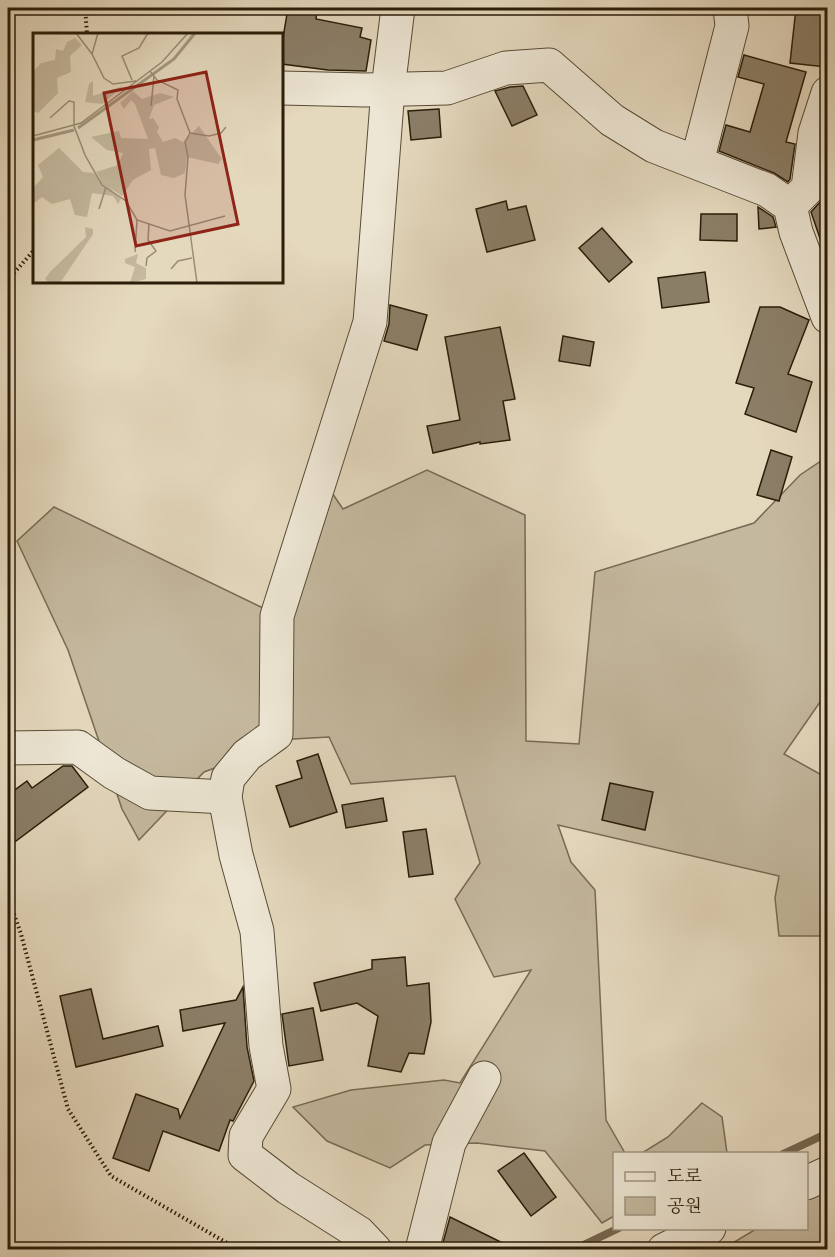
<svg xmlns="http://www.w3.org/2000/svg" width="835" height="1257" font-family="'IM FELL English','Noto Serif KR',serif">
<rect width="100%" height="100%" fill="#e4d8bd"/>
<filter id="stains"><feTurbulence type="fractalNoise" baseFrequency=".00333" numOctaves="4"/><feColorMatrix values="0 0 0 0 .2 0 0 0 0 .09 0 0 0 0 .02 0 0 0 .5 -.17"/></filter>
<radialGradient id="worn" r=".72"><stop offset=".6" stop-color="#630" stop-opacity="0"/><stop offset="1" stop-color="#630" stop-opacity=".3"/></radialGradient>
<g fill="#c4b89e" stroke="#776a54" stroke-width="1.5">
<path d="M827,457V692L784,754L827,778V936H779L775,898L779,876L558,825L571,862L595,890L606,1120L625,1153L614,1154V1216L602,1223L545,1151L477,1143L425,1145L390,1168L327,1141L293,1107L351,1090L444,1080L460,1083L531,970L494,977L455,899L480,863L455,776L351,784L329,737L293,739L204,772L139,840L122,809L68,650L17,541L54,507L265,609L330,490L343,509L427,470L525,515L526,741L579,744L595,572L754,523L800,475Z"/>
<path d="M702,1103L722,1117L727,1153H642L668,1137Z"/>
<path d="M827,1192V1247L821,1250H721L756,1229L806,1228L807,1199Z"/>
</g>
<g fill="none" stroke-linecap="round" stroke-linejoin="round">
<g stroke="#746750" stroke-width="8">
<path d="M783,1154L828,1133"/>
<path d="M573,1250L619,1228"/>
</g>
</g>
<g fill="#8b7e67" stroke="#2a1d09" stroke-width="1.5">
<path d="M288,8H317L316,19L362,28L360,37L371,40L366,71L328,70L282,64V44Z"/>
<path d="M796,8H828L826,67L790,63Z"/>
<path d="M744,55L806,72L786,142L795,144L790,179L788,182L774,173L719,151L726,125L750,132L764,84L738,77Z"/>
<path d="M523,86L537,115L512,126L495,91L510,87Z"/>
<path d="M439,109L441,137L411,140L408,111Z"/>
<path d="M826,192H828V262L811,212L821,201Z"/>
<path d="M506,201L508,210L526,206L535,240L487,252L476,209Z"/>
<path d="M758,207L773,217L776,227L759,229Z"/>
<path d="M701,214H737V241L700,240Z"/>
<path d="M602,228L632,262L609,282L579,248Z"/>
<path d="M705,272L709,302L662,308L658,278Z"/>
<path d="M390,305L427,315L417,350L384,341L389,324Z"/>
<path d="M760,307H780L809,320L788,374L812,382L796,432L745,414L754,388L736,383Z"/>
<path d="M500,327L515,399L503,401L510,440L480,444V442L433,453L427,426L460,420L445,337Z"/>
<path d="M563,336L594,342L590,366L559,361Z"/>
<path d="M771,450L792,457L779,501L757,495Z"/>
<path d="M318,754L337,812L290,827L276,786L302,778L297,761Z"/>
<path d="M63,766H72L88,787L8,847V795L27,781L32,788Z"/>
<path d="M610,783L653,792L645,830L602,820Z"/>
<path d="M383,798L387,821L346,828L342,805Z"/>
<path d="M426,829L433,874L409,877L403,832Z"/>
<path d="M405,957L407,986L429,983L431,1022L424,1054L409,1053L401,1072L368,1066L378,1016L357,1003L321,1011L314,983L372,969V960Z"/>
<path d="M243,987L247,1047L254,1081L233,1121L230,1120L219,1151L163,1131L149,1171L113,1158L136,1094L178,1109L180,1118L225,1023L183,1031L180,1010L236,1000Z"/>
<path d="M91,989L103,1039L158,1026L163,1046L76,1067L60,996Z"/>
<path d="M313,1008L323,1060L289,1066L282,1014Z"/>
<path d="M524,1153L556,1197L531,1216L498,1171Z"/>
<path d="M450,1217L517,1250H441Z"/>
</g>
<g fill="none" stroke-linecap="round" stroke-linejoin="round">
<g stroke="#584c36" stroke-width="35">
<g id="minor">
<path d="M282,88L365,90L447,88L506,68L549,65L612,120L654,146L767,190L790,206L796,232L828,317"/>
<path d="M697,162L732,26L730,8"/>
<path d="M790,206L808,188L815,133L828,93"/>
<path d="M8,748L78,747L114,773L150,793L225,797"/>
<path d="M806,1183L828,1173"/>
<path d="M375,1250L359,1233L288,1188L245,1155L246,1136L274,1089L266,1046L257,931L236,855L225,797L228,778L247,755L276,734L277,616L370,322L388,89L398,8"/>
<path d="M422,1250L449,1143L484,1078"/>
<path d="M664,1250L709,1228"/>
</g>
</g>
<g stroke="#2a1d09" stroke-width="4" stroke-dasharray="1.5 3" stroke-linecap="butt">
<path d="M85,8L87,34"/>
<path d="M8,280L34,250"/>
<path d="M8,897L21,934L68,1109L111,1176L239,1250"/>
</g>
<use href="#minor" stroke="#ede6d4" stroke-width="33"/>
</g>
<g transform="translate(33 33)">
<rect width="250" height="250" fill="#e4d8bd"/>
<path d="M42,5L49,12L37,23L38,39L24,45L25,60L5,80L0,78V39L8,30L22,27L23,16L30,18L34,9ZM60,48V63L90,53L69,71L52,69L56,51ZM100,58L109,66L127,60L141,64L121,72L116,86L120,85L126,94L124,99L130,109L142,105L150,109L166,93L189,126L185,131L154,124L152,140L141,145L128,142L122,115L116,116L118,137L100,147L89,163L70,151L63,139L85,132L90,120L74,117L58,104L86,98L88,105L115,106L102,71L98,67L91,76L87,70ZM26,115L50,139L60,140L88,166L85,171L80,163L59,160L54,184L42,182L37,166L19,171L9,164L0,171V155L10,144L5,132ZM52,194L60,196V201L27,250H16L12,246L17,239L53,204ZM105,221L103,230L113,235V246L97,250L102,234L92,230V226Z" fill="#c4b89e"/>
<path fill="none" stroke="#a59880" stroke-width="3" d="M45,95L141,26L162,0M0,107L41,97"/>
<path fill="none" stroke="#9a8d75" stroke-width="1.5" d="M43,0L59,21L71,45L80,51L103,48M59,21L65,0M117,38L124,47L145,57L144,66L157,100L152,109L155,124L152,162L164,250M99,47L89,23L106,15L115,0M118,73L121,43M17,85L36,68L41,69V93L52,122L69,152L93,168L104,187L137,198L192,183M157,100L176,103L188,100L193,94M0,103L48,90L129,29L155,0M66,176L73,154M102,219L104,187M113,233L114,225L123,218L115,207L116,190M138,236L145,228L159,225"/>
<path fill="#8f2418" fill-opacity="0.15" stroke="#8f2418" stroke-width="3" d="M173,39L205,191L103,213L71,60Z"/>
<rect width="250" height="250" fill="none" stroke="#2a1d09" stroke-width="3"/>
</g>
<rect width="835" height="1257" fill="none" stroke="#e4d8bd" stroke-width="30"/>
<rect x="9" y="9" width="817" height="1239" fill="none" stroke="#2a1d09" stroke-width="3"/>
<rect x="15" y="15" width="805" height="1227" fill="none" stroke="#2a1d09" stroke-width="1.5"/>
<rect x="613" y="1152" width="195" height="78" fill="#ede6d4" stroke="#9f9683" stroke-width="1.5"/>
<rect x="625" y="1172" width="30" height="9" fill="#ede6d4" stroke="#9f9683" stroke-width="1.5"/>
<text x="667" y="1182" font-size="18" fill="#2a1d09">도로</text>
<rect x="625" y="1197" width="30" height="18" fill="#c4b89e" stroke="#9f9683" stroke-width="1.5"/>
<text x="667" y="1212" font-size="18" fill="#2a1d09">공원</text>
<rect width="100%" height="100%" filter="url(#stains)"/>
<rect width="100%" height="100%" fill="url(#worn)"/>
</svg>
